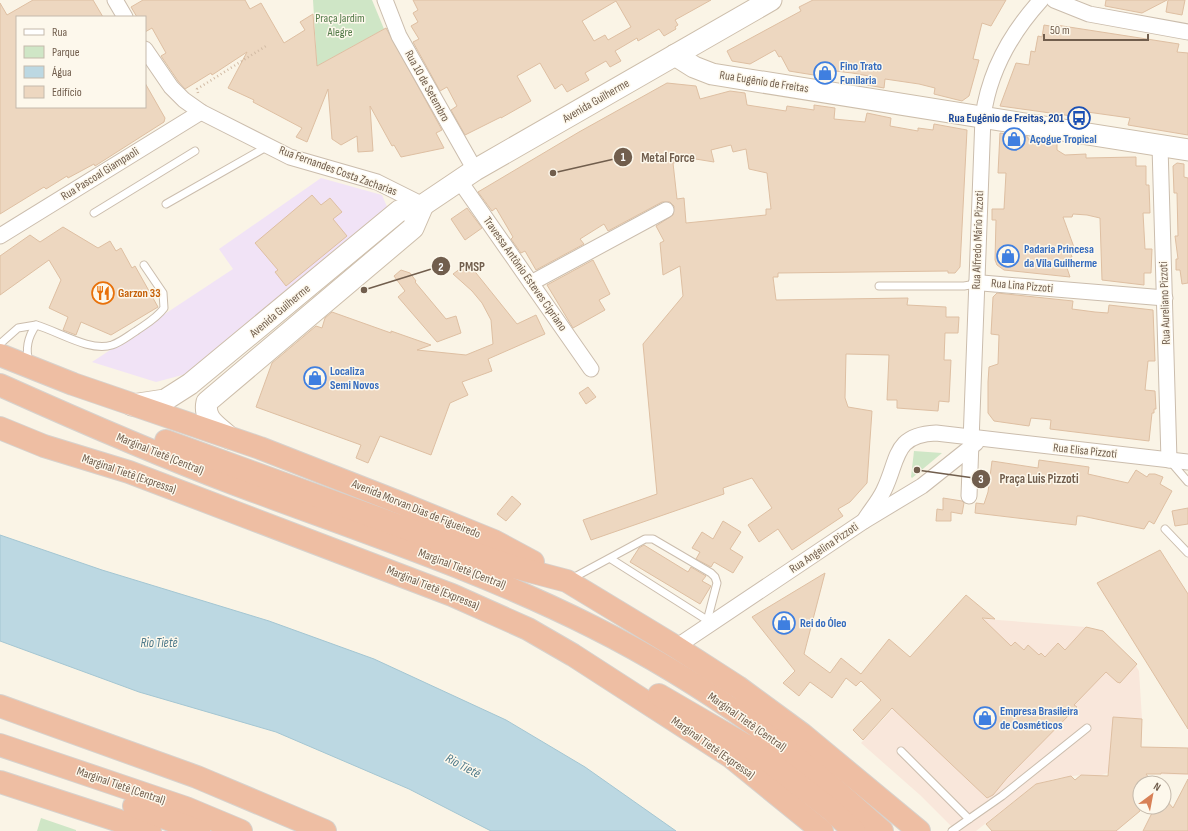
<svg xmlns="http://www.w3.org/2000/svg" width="1188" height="831" font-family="'Sofia Sans Condensed',sans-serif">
<rect width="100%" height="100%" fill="#faf4e6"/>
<path fill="#f9e7db" d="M985,619L1086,627L1103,631L1132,659L1139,671L1142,719L1141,747L1188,748V775L1108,773L1098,776L1081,775L1058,778L1036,784L976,831H956L920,795L861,743L967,629L973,624Z"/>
<path fill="#f1e3f6" d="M321,178L382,195L388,209L186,374L156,382L92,362L233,269L219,249Z"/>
<g fill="#cfe6c6">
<path d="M313,0H372L384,29L317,66Z"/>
<path d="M914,451L942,453L912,478L911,477Z"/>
<path d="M41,818L76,830V831H37Z"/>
</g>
<path fill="#bcd8e2" stroke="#a4c6d2" d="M0,535L102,570L269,621L374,659L506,720L585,767L676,831H491L409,789L276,732L139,692L0,641Z"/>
<g fill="#edd7c0" stroke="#debfa2" fill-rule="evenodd">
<path d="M33,0H93L103,17H17V107H145V83L165,118L164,122L95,166L94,164L68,178L67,176L46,189L44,187L0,214V3L7,15Z"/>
<path d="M143,0H245L250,9L261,3L284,43L305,30L300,22L313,14L317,66L386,28L442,130L436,133L444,148L401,157L394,145L392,146L370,106L373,151L358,152L357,136L341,145L332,139L328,89L307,142L296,137L302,128L253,102L254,100L228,88L247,52L212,75L211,73L185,89L178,81L161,56L166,53L152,28L145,32V17H137L131,7Z"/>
<path d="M413,0H711L675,20L678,25L675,27L676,29L664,36L659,29L638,41L637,38L615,51L621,61L610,67L606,61L585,73L589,80L567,92L562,84L555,89L540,63L517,76L531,101L501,118V117L465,135L451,110L457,106L447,87L440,91L413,42L419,39L411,26L418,22L413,13L418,10ZM616,1L631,27L608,40L605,35L594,41L582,21Z"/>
<path d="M813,0H1006L991,26L982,23L973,59L979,60L969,96L962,101L934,94L935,88L919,84L885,79L884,88L867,85L869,76L852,73L827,70L826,77L789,71L781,56L779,57L775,50L750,64L732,61L727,51L801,11L799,7Z"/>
<path d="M1106,0H1167L1142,13L1105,6Z"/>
<path d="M1168,0H1185L1182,15L1166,12Z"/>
<path d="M1044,25L1056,27V25L1179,44L1177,52L1188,53V135L1128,125L1130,118L1073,110L1072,116L1000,106L1016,63L1029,65L1031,51L1035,52L1038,36L1042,37Z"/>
<path d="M667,83L696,86L700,99L730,91L745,93L747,105L786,111L787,106L814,110V105L835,108L834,119L865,122L867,113L891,118L890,126L918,131V128L933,130L934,124L967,130L960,267L955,273H948V271L778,273V277H773L776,300L908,298L907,305L946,307V317H959L958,333H945L944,360H951L949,402L939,401L938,411L897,408V400H887L889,355L846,354L845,398L848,407L872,411L867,483L850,502L838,509L843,516L792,550L778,529L759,542L748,525L772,508L752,478L723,488L724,494L591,540L583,520L657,494L643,344L683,296L680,266L663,275L660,243L664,241L656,226L673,215L674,206L670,202H662L608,231L604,224L580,239L584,244L536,270L525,251L521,253L511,239L513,237L496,208L492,211L478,192L579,132ZM731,145L733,152L746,149L749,169L767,173L771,209H766V215L686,223L684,198L677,199L673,163L678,162L677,156L714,162L711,150Z"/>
<path d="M1000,133L1028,137V139L1057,143V150L1065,155L1086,154V158L1136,157V166H1146V185H1149L1150,213H1143L1145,249H1152L1151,273H1144V285L1102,280L1100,218L1087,215L1073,214L1072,217H1063L1075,250L1070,251L1072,257L1069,258L1072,266L1067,268L1070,277L1004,270L997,265L995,260L996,220H992V209H1004L1006,173H998Z"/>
<path d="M1177,163L1184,164V177L1188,178V283L1182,284L1180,270H1176V259H1178L1175,236H1178L1177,193H1174L1173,166Z"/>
<path d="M312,195L321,205L330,198L342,212L333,219L347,236L286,286L275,272L278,270L255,243Z"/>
<path d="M467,208L482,228L465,240L451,219Z"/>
<path d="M63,227L98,248L110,241L116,251L121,248L132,268L135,266L158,307L111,335L81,322L76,335L63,330L68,317L49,308L61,280L49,260L0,295V256L30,235L40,242Z"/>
<path d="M593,260L610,294L599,300L605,310L573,328L547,285Z"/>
<path d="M468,263L517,324L536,315L545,334L488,359L492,371L462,382L468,395L450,403L431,455L380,436L368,463L356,458L361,445L256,407L272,363L316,326L322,328L325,318L332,312L391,333V331L431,345L417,350L466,355L493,344L491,320L482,303L472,291L453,274Z"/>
<path d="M401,270L410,273L416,281L415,282L446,319L456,316L461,333L437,342L398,297L405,291L394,276Z"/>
<path d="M997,293L1073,301L1072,309L1095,312L1108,313L1109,305L1153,310L1155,361H1148L1145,390L1155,391L1156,409H1154V413H1152L1149,441L1050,429L1051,420L1031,418L1029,426L994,421L988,413V382L989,367L998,364L999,335L991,334L993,297Z"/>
<path d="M588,387L596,397L586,404L579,393Z"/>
<path d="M1039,460L1089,467L1088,474L1128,483L1136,470L1147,477L1149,474H1155L1163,477L1160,484L1172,491L1154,524L1149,521L1144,529L1082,516H1077L1076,525L975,513L976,503L984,504L988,492L992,461L1038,468Z"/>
<path d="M512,496L521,504L506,521L497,514Z"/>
<path d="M943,498L962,501L964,503L962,514L951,512V521H936L937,509L943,510Z"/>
<path d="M1188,508V524L1175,526L1172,511Z"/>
<path d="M723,521L741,532L730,549L743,557L733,573L714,562L711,567L696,559L700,552L692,548L702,532L713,539Z"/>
<path d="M644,545L688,572L691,567L706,576L702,581L711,586L700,604L630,562L639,548Z"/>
<path d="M1160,550L1188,594V729L1097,583Z"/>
<path d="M825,573L804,654L830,673L841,658L861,674L889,639L910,657L966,595L995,619L982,618L1011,646L1015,642L1024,650L1028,645L1039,655L1041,653L1045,657L1058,643L1065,650L1086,627L1103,631L1137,664L1120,683L1117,682L1106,672L1074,705L1077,707L1007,778L993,795L987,798L892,708L863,740L853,730L881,700L861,681L856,686L846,678L832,698L810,682L799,696L783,683L795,671L752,617Z"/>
<path d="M1113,717L1142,719L1141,747L1188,748V774L1161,773V774H1146L1153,783H1140V811L1116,831H992L986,824L1036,784L1071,776L1075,780L1081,775L1108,776Z"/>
<path d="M1188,779V831H1143L1155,807H1164L1167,801L1173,808Z"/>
</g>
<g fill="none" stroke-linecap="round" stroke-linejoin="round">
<g stroke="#cbbdad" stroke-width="9">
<g id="lane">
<path d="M166,204L268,146"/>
<path d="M94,213L195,151"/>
<path d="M879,286H964L976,284"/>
<path d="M0,344L18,328L36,325"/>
<path d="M29,362C25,348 28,337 36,325C58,331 89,352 112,345C121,342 128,336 136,331C146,324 157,318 164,308L163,293L144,265"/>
<path d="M1170,461L1188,482"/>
<path d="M1165,529L1188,553"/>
<path d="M611,559L707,620"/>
<path d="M571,579L645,539H653L711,573L715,577L717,583L706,625"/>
<path d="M901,751L969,819L952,831"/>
<path d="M969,819L1002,796L1087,728"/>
</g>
</g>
<g stroke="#cbbdad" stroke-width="17">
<g id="street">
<path d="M115,0L125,17"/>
<path d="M385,0L399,36L475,170"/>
<path d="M1054,0L1089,14L1188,32"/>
<path d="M145,49L171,87L184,100L201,112L290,157L377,182L423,205"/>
<path d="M1160,146L1169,460"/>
<path d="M459,180L591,369"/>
<path d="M0,236L201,112"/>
<path d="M531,283L666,210"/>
<path d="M976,284L982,283L1165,298"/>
<path d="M969,496L983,117C989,72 1011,33 1041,0"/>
<path d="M864,521C870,511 879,501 884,490C899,459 893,435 936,433L1188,462"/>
<path d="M676,647L864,521L922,486L976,443"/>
</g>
</g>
<g stroke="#cdbeab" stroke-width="23">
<g id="secondary">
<path d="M675,55L694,67L712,74L1188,150"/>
<path d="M132,405L165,400L190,384L399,211L423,205L475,170L771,0"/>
<path d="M230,438C218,426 203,420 207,402L413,228L423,205"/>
</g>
</g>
<g stroke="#d7d2cd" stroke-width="24">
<g id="highway">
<path d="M0,355L73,384L260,448L398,502L494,541L533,562"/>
<path d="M0,385C78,420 156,454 235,484C355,529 478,569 593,627C649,655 704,689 755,725C800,757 841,795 882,831"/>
<path d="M0,428L44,446L129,472L452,595L528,629L573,655L731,757L822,831"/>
<path d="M166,441L471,552L514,567L567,581L676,647L738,687L802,734L919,831"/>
<path d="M659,695L757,752L830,809L854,831"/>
<path d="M0,706L197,777L325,831"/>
<path d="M0,745L186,808L241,831"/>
<path d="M0,782L150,831"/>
<path d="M134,806L199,831"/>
</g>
</g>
<path stroke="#d1baa3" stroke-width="2.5" stroke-dasharray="1 3" stroke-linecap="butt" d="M198,93L197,89L266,46"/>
<use href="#lane" stroke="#fff" stroke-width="7"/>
<use href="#street" stroke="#fff" stroke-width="15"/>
<use href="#secondary" stroke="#fff" stroke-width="21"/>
<use href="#highway" stroke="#eebea3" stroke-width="22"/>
</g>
<defs>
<g id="shop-ring" transform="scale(1.15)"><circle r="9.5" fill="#fdf8ec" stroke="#3f7fe0" stroke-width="1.5"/><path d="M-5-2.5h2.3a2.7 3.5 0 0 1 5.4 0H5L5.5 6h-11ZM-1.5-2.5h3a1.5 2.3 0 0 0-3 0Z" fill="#3f7fe0"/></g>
<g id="bus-ring" transform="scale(1.15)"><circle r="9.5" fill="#fdf8ec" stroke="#1a4fb4" stroke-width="1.5"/><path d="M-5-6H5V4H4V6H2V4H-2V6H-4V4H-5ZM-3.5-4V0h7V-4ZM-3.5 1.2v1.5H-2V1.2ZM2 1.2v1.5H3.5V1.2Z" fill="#1a4fb4"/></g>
<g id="restaurant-ring" transform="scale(1.15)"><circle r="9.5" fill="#fdf8ec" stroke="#e8710a" stroke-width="1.5"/><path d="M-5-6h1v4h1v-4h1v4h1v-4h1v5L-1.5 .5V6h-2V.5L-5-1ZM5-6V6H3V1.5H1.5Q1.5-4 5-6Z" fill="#e8710a"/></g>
</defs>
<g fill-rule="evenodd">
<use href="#shop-ring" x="825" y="73"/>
<use href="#bus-ring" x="1079" y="118"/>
<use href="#shop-ring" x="1014" y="139"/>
<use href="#shop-ring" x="1008" y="256"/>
<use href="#restaurant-ring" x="103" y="293"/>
<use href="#shop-ring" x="315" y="378"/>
<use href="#shop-ring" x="784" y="623"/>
<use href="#shop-ring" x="985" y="718"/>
</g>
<g text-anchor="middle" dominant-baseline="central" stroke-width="3" stroke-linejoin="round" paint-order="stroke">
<g font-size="12" fill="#537b49" stroke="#fdf8ec">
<text x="340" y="18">Praça Jardim<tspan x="340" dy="14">Alegre</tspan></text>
</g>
<g font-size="12" font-weight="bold" fill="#366cbe" stroke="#fdf8ec" text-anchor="start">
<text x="840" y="66">Fino Trato<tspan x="840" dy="14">Funilaria</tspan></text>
<text x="1030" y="139">Açogue Tropical</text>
<text x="1024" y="249">Padaria Princesa<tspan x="1024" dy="14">da Vila Guilherme</tspan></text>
<text x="330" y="371">Localiza<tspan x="330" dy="14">Semi Novos</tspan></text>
<text x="800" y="623">Rei do Óleo</text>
<text x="1000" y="711">Empresa Brasileira<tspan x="1000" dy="14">de Cosméticos</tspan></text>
</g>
<g font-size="12" fill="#715e4d" stroke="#fdf8ec">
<text transform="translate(764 82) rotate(9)">Rua Eugênio de Freitas</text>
<text transform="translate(427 86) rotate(61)">Rua 10 de Setembro</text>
<text transform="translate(596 101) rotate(-30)">Avenida Guilherme</text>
<text transform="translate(338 171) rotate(20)">Rua Fernandes Costa Zacharias</text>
<text transform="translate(100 174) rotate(-32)">Rua Pascoal Giampaoli</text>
<text transform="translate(978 240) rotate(-88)">Rua Alfredo Mário Pizzoti</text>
<text transform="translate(525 274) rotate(55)">Travessa Antônio Esteves Cipriano</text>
<text transform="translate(1022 286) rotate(5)">Rua Lina Pizzoti</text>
<text transform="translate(1165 303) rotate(-92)">Rua Aureliano Pizzoti</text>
<text transform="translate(280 311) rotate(-40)">Avenida Guilherme</text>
<text transform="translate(1085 451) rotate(6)">Rua Elisa Pizzoti</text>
<text transform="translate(160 454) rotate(22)">Marginal Tietê (Central)</text>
<text transform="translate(129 474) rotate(19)">Marginal Tietê (Expressa)</text>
<text transform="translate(416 509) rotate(22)">Avenida Morvan Dias de Figueiredo</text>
<text transform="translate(824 548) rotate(-34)">Rua Angelina Pizzoti</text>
<text transform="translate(462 569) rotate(21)">Marginal Tietê (Central)</text>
<text transform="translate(433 588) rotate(22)">Marginal Tietê (Expressa)</text>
<text transform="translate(747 722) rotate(35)">Marginal Tietê (Central)</text>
<text transform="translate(713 748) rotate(35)">Marginal Tietê (Expressa)</text>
<text transform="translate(121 786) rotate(19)">Marginal Tietê (Central)</text>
</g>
<g font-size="12" font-weight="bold" fill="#164399" stroke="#fdf8ec" text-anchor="end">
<text x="1064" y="118">Rua Eugênio de Freitas, 201</text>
</g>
<g font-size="12" font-weight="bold" fill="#c56008" stroke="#fdf8ec" text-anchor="start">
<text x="118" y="293">Garzon 33</text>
</g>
<g font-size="13" font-style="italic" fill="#4c7889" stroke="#fdf8ec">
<text x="159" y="643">Rio Tietê</text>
<text transform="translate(463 766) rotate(28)">Rio Tietê</text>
</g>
</g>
<path fill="none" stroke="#715e4d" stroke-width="1.5" d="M553 173L623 157M364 290L441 266M917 470L981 479"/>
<g fill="#715e4d" stroke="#fdf8ec" stroke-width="1.5">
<circle cx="553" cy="173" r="4"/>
<circle cx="364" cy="290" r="4"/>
<circle cx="917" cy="470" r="4"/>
<circle cx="623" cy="157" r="10"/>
<circle cx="441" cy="266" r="10"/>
<circle cx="981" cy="479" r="10"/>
</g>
<g font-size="12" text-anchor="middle" font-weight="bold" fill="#fff">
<text x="623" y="161">1</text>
<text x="441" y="271">2</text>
<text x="981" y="483">3</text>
</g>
<g font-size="13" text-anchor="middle" font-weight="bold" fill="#715e4d" stroke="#fdf8ec" stroke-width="3" stroke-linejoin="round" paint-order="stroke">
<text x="668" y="162">Metal Force</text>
<text x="472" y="271">PMSP</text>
<text x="1039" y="483">Praça Luis Pizzoti</text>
</g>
<rect x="16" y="16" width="130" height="92" fill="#fdf8ec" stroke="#c5baac"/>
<rect x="24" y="29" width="20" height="6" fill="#ffffff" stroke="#c5baac"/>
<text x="52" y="36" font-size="12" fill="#715e4d">Rua</text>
<rect x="24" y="46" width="20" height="12" fill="#cfe6c6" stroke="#c5baac"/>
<text x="52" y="56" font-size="12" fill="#715e4d">Parque</text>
<rect x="24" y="66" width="20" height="12" fill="#bcd8e2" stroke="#c5baac"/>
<text x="52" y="76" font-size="12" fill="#715e4d">Água</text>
<rect x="24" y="86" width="20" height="12" fill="#edd7c0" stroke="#c5baac"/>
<text x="52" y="96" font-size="12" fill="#715e4d">Edifício</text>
<g transform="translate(1152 795) rotate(32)"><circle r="19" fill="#fdf8ec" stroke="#c5baac"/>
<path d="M0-3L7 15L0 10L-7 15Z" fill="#d88157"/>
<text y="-6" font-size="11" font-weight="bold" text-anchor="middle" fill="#715e4d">N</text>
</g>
<path d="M1044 34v6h104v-6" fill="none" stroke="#715e4d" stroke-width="2"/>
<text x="1050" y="34" font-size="12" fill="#715e4d" stroke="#fdf8ec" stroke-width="3" paint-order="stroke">50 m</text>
</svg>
